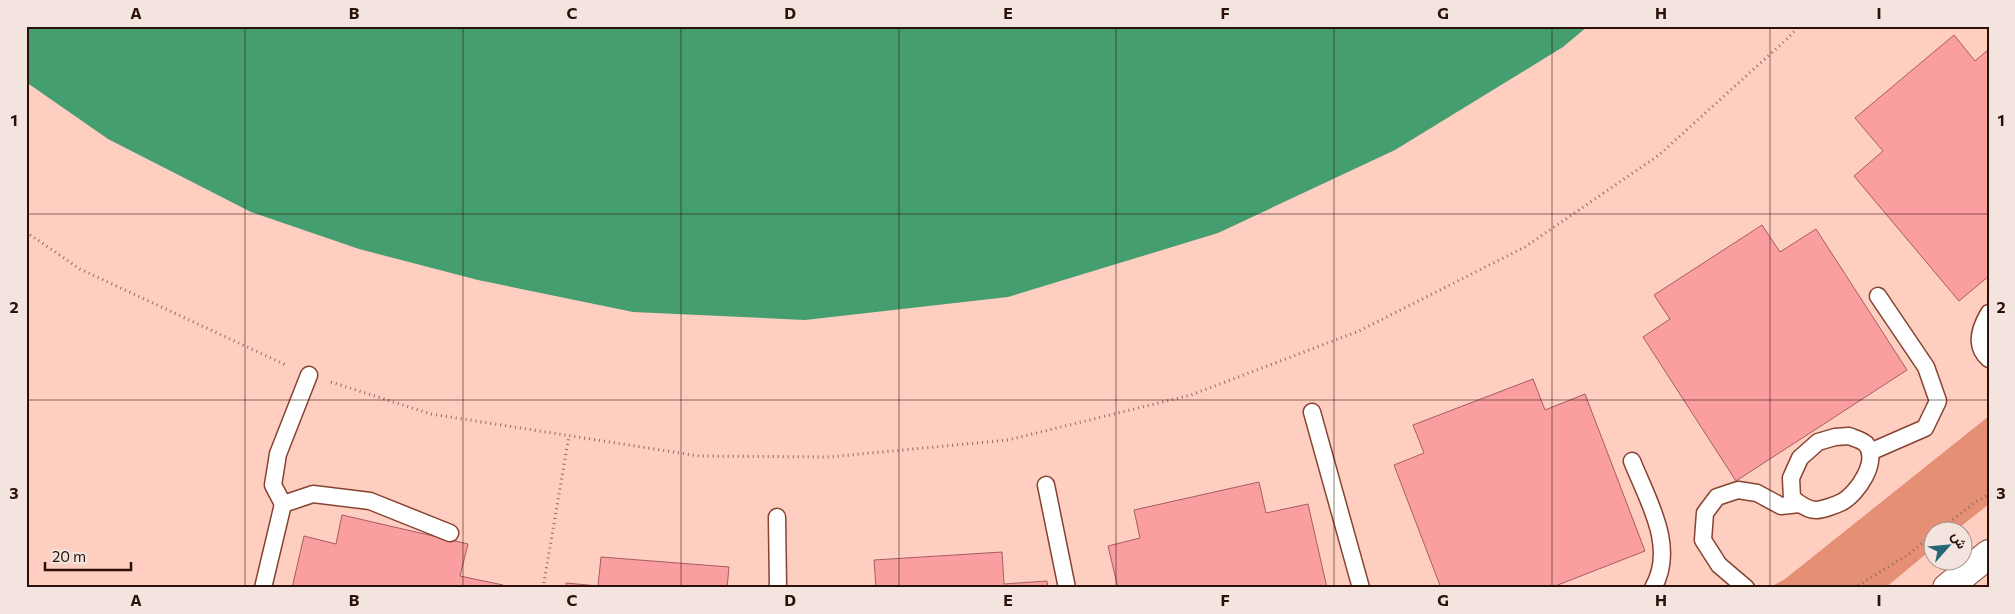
<svg xmlns="http://www.w3.org/2000/svg" width="2015" height="614" font-family="Commissioner,Vazirmatn,sans-serif">
<rect width="100%" height="100%" fill="#fecec0"/>
<path fill="#e58f74" d="M1989,416V504L1955,531L1932,532V549L1885,588H1769L1785,579Z"/>
<path fill="#449e6f" d="M26,26H1588L1563,47L1395,150L1218,233L1008,297L805,320L633,312L478,280L359,249L251,212L108,139L26,82Z"/>
<g fill="#fb9ea0" stroke="#a65d60">
<path d="M1954,35L1975,61L1989,49V276L1959,301L1854,176L1883,151L1855,118Z"/>
<path d="M1762,225L1780,252L1816,229L1907,370L1736,481L1643,337L1670,319L1654,295Z"/>
<path d="M1533,379L1545,410L1585,394L1645,551L1550,588H1441L1394,465L1424,453L1413,425Z"/>
<path d="M1259,482L1266,513L1308,504L1327,588H1118L1108,546L1140,538L1134,510Z"/>
<path d="M342,515L468,544L460,576L503,585L502,588H292L304,536L336,544Z"/>
<path d="M1002,552L1004,584L1047,581L1048,588H876L874,560Z"/>
<path d="M601,557L729,567L727,588H566V583L598,586Z"/>
</g>
<g fill="none" stroke-linecap="round" stroke-linejoin="round">
<g stroke="#86432f" stroke-width="19">
<g id="lane">
<path d="M1989,313C1980,328 1974,346 1989,359"/>
<path d="M1312,412L1361,588"/>
<path d="M1849,436C1854,438 1862,440 1866,444C1880,461 1857,494 1842,502C1836,505 1822,510 1816,510C1808,510 1798,503 1792,498L1791,478L1800,458L1818,442L1835,437Z"/>
<path d="M1870,452L1925,428L1938,401L1926,367L1878,296"/>
<path d="M1632,461C1647,499 1677,547 1653,588"/>
<path d="M1046,485L1067,588"/>
<path d="M283,504L273,485L278,454L309,375"/>
<path d="M777,517L778,588"/>
<path d="M263,588L283,504L313,494L370,501L450,533"/>
<path d="M1746,588L1719,565L1703,540L1705,513L1717,497L1738,490L1757,493L1781,506L1799,504"/>
</g>
</g>
<g stroke="#86432f" stroke-width="30">
<path id="street" d="M1947,588L1989,554"/>
</g>
<g stroke="#906b5f" stroke-width="3" stroke-dasharray="1 4" stroke-linecap="butt">
<path d="M26,232L80,269L288,366"/>
<path d="M331,382L431,414L699,456L829,457L1008,440L1191,395L1359,331L1525,247L1659,155L1788,38L1799,26"/>
<path d="M1937,532L1973,504L1989,494"/>
<path d="M543,588L569,436"/>
<path d="M1854,588L1909,554L1932,535"/>
</g>
<use href="#lane" stroke="#fff" stroke-width="16"/>
<use href="#street" stroke="#fff" stroke-width="28"/>
</g>
<path fill="none" stroke="#2c1108" stroke-width="1" stroke-opacity="0.55" d="M245,26V588M463,26V588M681,26V588M899,26V588M1116,26V588M1334,26V588M1552,26V588M1770,26V588M26,214H1989M26,400H1989"/>
<rect width="2015" height="614" fill="none" stroke="#f4e4df" stroke-width="55"/>
<g transform="translate(1948 546) rotate(63)"><circle r="24" fill="#f4e4df" stroke="#a49089"/>
<path d="M0-4L9 19L0 12L-9 19Z" fill="#236778"/>
<text y="-8" font-size="14" font-weight="bold" text-anchor="middle" fill="#2c1108">ش</text>
</g>
<path d="M45 562v8h86v-8" fill="none" stroke="#2c1108" stroke-width="2.5"/>
<text x="52" y="562" font-size="15" fill="#2c1108" stroke="#f4e4df" stroke-width="4" paint-order="stroke">20 m</text>
<rect x="28" y="28" width="1960" height="558" fill="none" stroke="#2c1108" stroke-width="2"/>
<g font-size="16" text-anchor="middle" font-weight="bold" fill="#2c1108">
<text x="136" y="19">A</text>
<text x="354" y="19">B</text>
<text x="572" y="19">C</text>
<text x="790" y="19">D</text>
<text x="1008" y="19">E</text>
<text x="1225" y="19">F</text>
<text x="1443" y="19">G</text>
<text x="1661" y="19">H</text>
<text x="1879" y="19">I</text>
<text x="14" y="126">1</text>
<text x="2001" y="126">1</text>
<text x="14" y="313">2</text>
<text x="2001" y="313">2</text>
<text x="14" y="499">3</text>
<text x="2001" y="499">3</text>
<text x="136" y="606">A</text>
<text x="354" y="606">B</text>
<text x="572" y="606">C</text>
<text x="790" y="606">D</text>
<text x="1008" y="606">E</text>
<text x="1225" y="606">F</text>
<text x="1443" y="606">G</text>
<text x="1661" y="606">H</text>
<text x="1879" y="606">I</text>
</g>
</svg>
